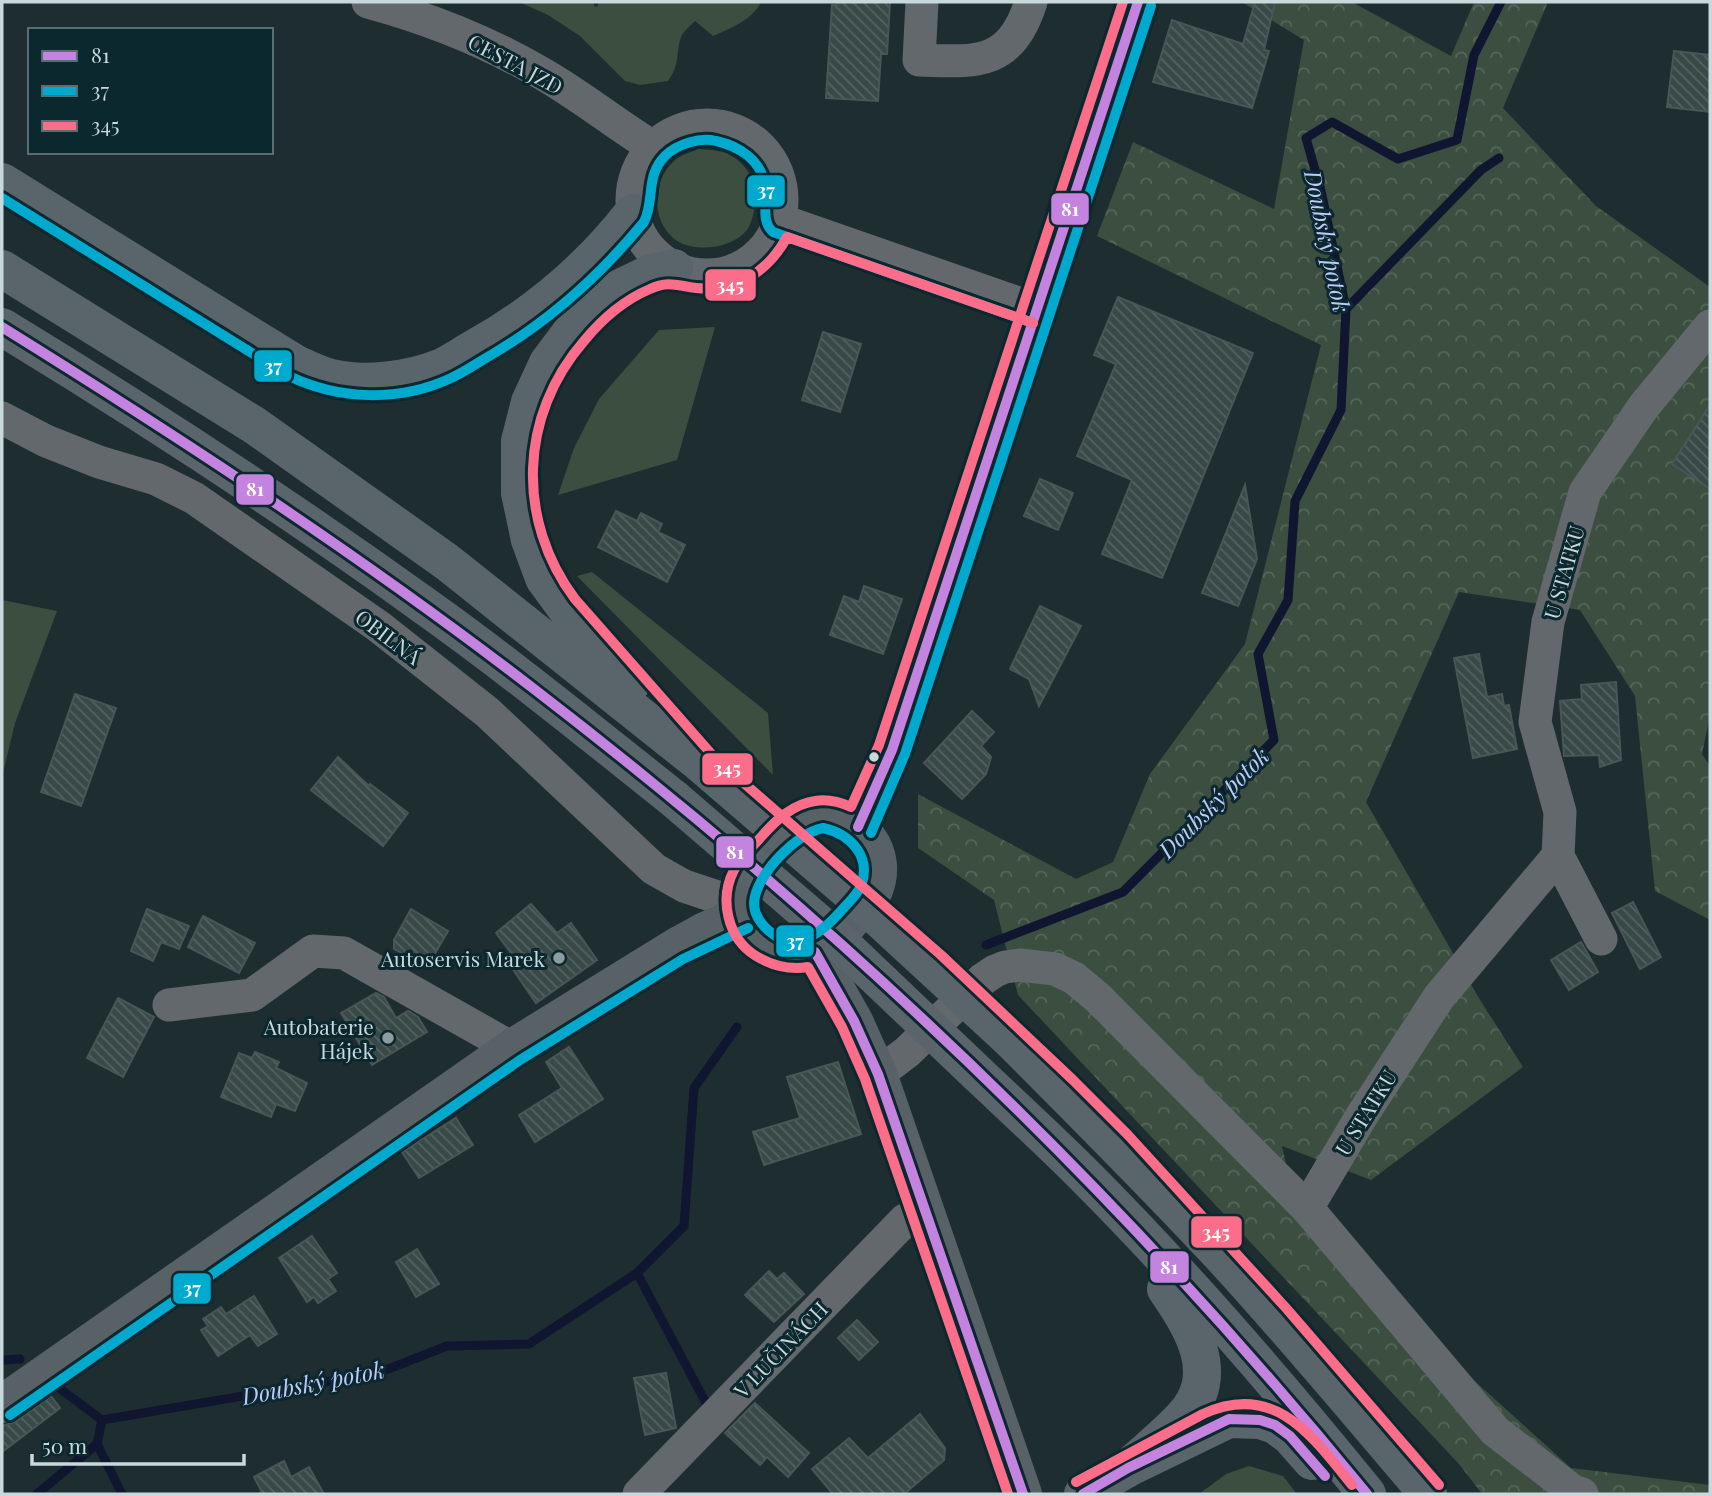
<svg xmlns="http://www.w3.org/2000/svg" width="1712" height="1496" font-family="'Playfair Display',serif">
<defs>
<pattern id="forest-crowns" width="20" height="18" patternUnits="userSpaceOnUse" patternTransform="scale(1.75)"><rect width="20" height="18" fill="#3b4e3f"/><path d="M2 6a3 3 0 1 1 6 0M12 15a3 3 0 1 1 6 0" fill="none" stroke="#56675a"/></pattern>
<pattern id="building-back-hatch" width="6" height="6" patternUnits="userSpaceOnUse" patternTransform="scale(1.75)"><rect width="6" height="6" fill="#384948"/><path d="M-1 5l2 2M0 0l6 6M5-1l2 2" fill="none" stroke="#536262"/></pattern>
</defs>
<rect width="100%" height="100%" fill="#1e2d30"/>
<g fill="#3b4e3f">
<path d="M519,2H594V6L597,7L599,2H761C754,19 729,29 713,36L695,21C691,25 685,30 682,35C675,51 681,64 668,81L640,85L625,81L580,36L548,15Z"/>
<path d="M699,149C708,150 722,150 730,155C751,166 761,193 753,215C752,219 750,226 747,230C732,249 692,254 673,238C651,218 652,181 674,161C680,155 691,152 699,149Z"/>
<path d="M715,327L677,460L558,495L574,448L599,399L659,330Z"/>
<path d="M592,572L768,713L773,775L577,576Z"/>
<path d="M2,600L57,611L15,723L2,777Z"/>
<path d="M1249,1466L1283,1476L1297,1494H1199L1226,1474Z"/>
</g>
<path fill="url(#forest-crowns)" d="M1242,2H1352L1451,56L1474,2H1548L1503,108L1596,206L1710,287V716L1702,754L1710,766V920L1655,891L1635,696L1580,610L1459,592L1366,802L1480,1000L1523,1067L1371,1180L1282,1146L1299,1222L1571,1468L1710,1485V1494H1482L1459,1464L1018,995L994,900L918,848V794L1076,879L1113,862L1150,774L1245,644L1321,345L1097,236L1133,142L1274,209L1304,40Z"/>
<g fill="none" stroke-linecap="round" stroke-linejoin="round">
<g stroke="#101530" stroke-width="9">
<path d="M1346,309L1481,170L1499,158"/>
<path d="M986,945L1123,892L1274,740L1258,654L1288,600L1295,501L1341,410L1346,309L1321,191L1306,138L1332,122L1398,159L1457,140L1474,55L1501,2"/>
<path d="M637,1273L707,1405"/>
<path d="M2,1360L20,1359"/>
<path d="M51,1382L102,1420"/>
<path d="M37,1494L97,1444"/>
<path d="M122,1494L97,1444L102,1420L378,1373L447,1346L529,1344L637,1273L684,1226L694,1088L737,1027"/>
</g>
</g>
<g fill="url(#building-back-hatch)" stroke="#485656" stroke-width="2">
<path d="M838,2H890L887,54H881L878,101L826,98L832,5H837Z"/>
<path d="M1255,2H1275L1264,50L1269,51L1252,108L1153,82L1172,20L1243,44Z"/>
<path d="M1674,51L1710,55V112L1667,107Z"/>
<path d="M1118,297L1253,353L1162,578L1102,554L1132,480L1077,456L1116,364L1094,355Z"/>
<path d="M823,332L861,344L840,412L802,400Z"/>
<path d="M1710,405V489L1672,464Z"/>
<path d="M1040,479L1073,493L1058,530L1024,516Z"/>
<path d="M1245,485L1257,559L1238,606L1202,593Z"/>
<path d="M616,511L637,521L641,513L662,524L658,532L685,545L667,582L598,547Z"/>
<path d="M864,586L902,599L883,654L830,635L844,596L859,602Z"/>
<path d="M1040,606L1081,626L1039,706L1029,679L1010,669Z"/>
<path d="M1479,654L1487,697L1502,694L1504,706L1509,705L1517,749L1473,758L1454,658Z"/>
<path d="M1616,682L1621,760L1600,767L1599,755L1564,756L1560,701L1582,699L1581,685Z"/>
<path d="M75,694L116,708L81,806L41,792Z"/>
<path d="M972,711L994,732L981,746L991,757L986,774L962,799L924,763Z"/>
<path d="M338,757L369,786L370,784L408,813L383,846L311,790Z"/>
<path d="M1633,902L1661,957L1640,969L1612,913Z"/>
<path d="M531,904L557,933L571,923L597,960L536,1003L510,965L517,961L496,933Z"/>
<path d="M147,909L189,926L179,949L161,942L153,961L131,951Z"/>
<path d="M411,909L448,931L427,967L394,949V940Z"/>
<path d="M203,916L255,943L239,973L188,947Z"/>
<path d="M1581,942L1598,972L1569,990L1551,960Z"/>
<path d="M376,993L384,997L396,1018L408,1011L418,1017L427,1032L372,1065L341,1013Z"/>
<path d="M118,998L154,1017L123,1077L87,1058Z"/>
<path d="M569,1047L603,1099L535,1142L519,1115L562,1088L546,1062Z"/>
<path d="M255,1052L279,1062L276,1068L307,1083L295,1111L276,1104L271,1117L221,1097L239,1053L252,1058Z"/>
<path d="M838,1062L861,1134L764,1165L753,1132L800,1118L787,1077Z"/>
<path d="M456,1118L473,1145L419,1178L402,1152Z"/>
<path d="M312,1236L337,1273L328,1279L336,1291L318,1303L314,1297L307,1302L279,1258Z"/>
<path d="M417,1249L439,1284L416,1297L396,1262Z"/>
<path d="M769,1271L777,1279L784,1273L804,1294L774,1322L745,1295Z"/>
<path d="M254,1296L277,1334L258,1346L250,1335L218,1356L201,1330L208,1326L203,1319L221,1307L226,1314Z"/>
<path d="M857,1320L878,1342L859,1360L838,1338Z"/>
<path d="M666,1373L676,1428L645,1435L634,1378Z"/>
<path d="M51,1396L60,1408L2,1452V1426L15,1422Z"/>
<path d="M755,1403L809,1453L788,1477L767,1457L760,1465L725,1433Z"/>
<path d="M920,1414L945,1448L944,1460L904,1494H833L812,1469L849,1438L868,1458Z"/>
<path d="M284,1461L291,1477L309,1467L324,1494H258L262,1492L254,1477Z"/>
</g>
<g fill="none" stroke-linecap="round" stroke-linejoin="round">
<g stroke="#62686c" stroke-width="33">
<path d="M368,2C427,18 488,42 541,73C580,95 615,124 653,147"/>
<path d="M922,2L919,60C978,62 1010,66 1031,2"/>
<circle cx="707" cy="200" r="75"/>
<path d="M780,220L1038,310"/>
<path d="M2,418L46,441L99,462L156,479L194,498L378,626L487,712L654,869L684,886L741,905"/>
<path d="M1601,939L1558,856L1560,812L1535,722L1548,622L1585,492L1644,406L1710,326"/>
<path d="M169,1005L252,995L313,951L344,953L512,1048"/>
<path d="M878,1074L907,1052L983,979L995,971L1005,967L1020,965L1055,969L1074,978L1098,998L1307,1208L1495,1431L1573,1491L1582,1494"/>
<path d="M1307,1208L1361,1117L1439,997L1558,856"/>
<path d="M639,1494L905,1220L924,1209"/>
</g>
<g stroke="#586266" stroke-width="38">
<path d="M823,814C861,818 889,852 874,890C869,903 857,913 848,924C831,943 813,960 785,954C772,952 762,945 753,935C727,904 745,876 767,851C784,831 797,817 823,814Z"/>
<path d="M858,827L892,750L1138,2"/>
<path d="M815,952L854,1021L878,1074L1023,1494"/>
<path d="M2,1404L512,1048L676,947L705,931L742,915"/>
</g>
<g stroke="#5a656b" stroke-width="38">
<path d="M2,182L296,364C307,369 319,375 331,378C365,386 410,380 442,367C453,362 464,354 475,348C536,314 590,268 633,213"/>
<path d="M2,269L254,425L447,562L701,764"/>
<path d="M2,327C145,414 286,506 422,604C508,665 590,732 673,798"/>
<path d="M631,684L576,622L544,578L530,540L520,493V441L530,402L548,363L572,331L620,288L649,274L674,268"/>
<path d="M1011,1040C1081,1110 1151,1180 1219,1253C1291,1331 1359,1413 1428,1494"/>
<path d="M978,1074C1013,1107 1048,1139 1082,1173C1183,1274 1277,1383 1367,1494"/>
<path d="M1128,1468C1146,1451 1167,1435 1184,1416C1222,1374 1192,1327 1166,1289"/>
<path d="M1083,1494L1128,1468L1229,1419L1260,1420L1275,1425L1290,1436L1312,1461"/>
</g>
<g stroke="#5a656b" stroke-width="38">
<path d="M701,764L858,899L1011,1040"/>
<path d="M673,798L830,933L978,1074"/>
</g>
<g stroke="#0b282e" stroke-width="16">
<g id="bus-1">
<path d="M2,327C184,440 364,558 534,689C841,925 1122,1194 1367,1494"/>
<path d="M858,827L892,750L1138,2"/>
<path d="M815,952L854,1021L878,1074L1023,1494"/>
<path d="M1083,1494L1128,1468L1229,1419L1260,1420L1275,1425L1290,1436L1325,1476"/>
</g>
</g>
<g stroke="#0b282e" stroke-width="16">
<g id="bus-2">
<path d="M2,198L289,376C339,400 398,402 449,379C465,372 480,361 496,352C553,318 602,273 644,222C655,201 645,176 665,156C677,144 700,137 716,141C739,146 761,160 765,185C768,200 760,221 773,232L1033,323"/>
<path d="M823,828C850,834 872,856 861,886C857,895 848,903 841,911C822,932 796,955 769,931C761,924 754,914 754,903C755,876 796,833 823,828Z"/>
<path d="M871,833L905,754L1151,6"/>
<path d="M10,1415L520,1060L683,959L748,928"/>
</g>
</g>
<g stroke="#0b282e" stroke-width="16">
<g id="bus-3">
<path d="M1033,323L787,237C768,272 736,292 696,288C678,286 669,280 650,289C624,300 602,319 584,341C519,416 516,520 575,599L714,757L941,955L1073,1080L1128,1135L1286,1308L1439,1485"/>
<path d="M1076,1482L1203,1414C1275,1381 1312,1436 1352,1485"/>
<path d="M1008,1494L865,1079L842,1027L808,967C789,970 771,965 756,956C727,938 719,899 734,870C741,857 752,847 762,836C776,820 793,804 815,801C827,799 840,802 851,807L879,745L1123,2"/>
</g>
</g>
<use href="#bus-1" stroke="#c483df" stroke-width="10"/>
<use href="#bus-2" stroke="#00a9ce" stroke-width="10"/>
<use href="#bus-3" stroke="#fb6d88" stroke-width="10"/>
</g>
<circle fill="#c8d8db" stroke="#0b282e" stroke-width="2.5" cx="874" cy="757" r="6"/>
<g fill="#8c9c9f" stroke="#0b282e" stroke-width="2.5">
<circle cx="559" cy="958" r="7"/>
<circle cx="388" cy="1038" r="7"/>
</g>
<g text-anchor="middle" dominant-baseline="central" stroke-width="6" stroke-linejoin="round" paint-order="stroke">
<g font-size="21" fill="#c8d8db" stroke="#0b282e">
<text transform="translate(516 63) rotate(28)">CESTA JZD</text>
<text transform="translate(1563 572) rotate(-74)">U STATKU</text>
<text transform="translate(389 636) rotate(37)">OBILNÁ</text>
<text transform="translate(1365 1112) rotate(-58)">U STATKU</text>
<text transform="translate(780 1349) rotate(-46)">V LUČINÁCH</text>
</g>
<g font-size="21" fill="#c8d8db" stroke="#0b282e" text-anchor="end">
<text x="545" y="958">Autoservis Marek</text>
<text x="374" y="1026">Autobaterie<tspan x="374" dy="24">Hájek</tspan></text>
</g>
<g font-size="23" font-style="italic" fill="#becafb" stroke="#0b282e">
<text transform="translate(1328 241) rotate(78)">Doubský potok</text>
<text transform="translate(1213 802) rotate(-45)">Doubský potok</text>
<text transform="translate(313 1382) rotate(-11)">Doubský potok</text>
</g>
</g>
<g stroke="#0b282e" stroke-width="2.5">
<rect x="746" y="174" width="40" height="34" rx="7" fill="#00a9ce"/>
<rect x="1050" y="192" width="40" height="34" rx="7" fill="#c483df"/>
<rect x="704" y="268" width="53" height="34" rx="7" fill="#fb6d88"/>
<rect x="253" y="349" width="40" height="34" rx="7" fill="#00a9ce"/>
<rect x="235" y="473" width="40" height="33" rx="7" fill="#c483df"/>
<rect x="701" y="752" width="53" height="34" rx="7" fill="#fb6d88"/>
<rect x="715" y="835" width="40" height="34" rx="7" fill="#c483df"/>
<rect x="775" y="924" width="40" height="34" rx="7" fill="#00a9ce"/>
<rect x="1190" y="1215" width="53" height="34" rx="7" fill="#fb6d88"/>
<rect x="1149" y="1250" width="41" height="34" rx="7" fill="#c483df"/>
<rect x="172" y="1272" width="40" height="33" rx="7" fill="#00a9ce"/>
</g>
<g font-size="19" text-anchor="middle" font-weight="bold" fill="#fff">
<text x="766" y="197">37</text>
<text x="1070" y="216">81</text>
<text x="730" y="292">345</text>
<text x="273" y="373">37</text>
<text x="255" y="496">81</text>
<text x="727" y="775">345</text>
<text x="735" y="859">81</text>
<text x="795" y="948">37</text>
<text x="1216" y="1239">345</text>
<text x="1169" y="1274">81</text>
<text x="192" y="1295">37</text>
</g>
<rect width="1712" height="1496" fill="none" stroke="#c8d8db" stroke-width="7"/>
<rect x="28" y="28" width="245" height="126" fill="#0b282e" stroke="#576e73" stroke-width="2"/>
<rect x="42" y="51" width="35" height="10" fill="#c483df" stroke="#576e73" stroke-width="2"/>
<text x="91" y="63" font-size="21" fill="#c8d8db">81</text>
<rect x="42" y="86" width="35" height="10" fill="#00a9ce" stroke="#576e73" stroke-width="2"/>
<text x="91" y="98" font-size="21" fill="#c8d8db">37</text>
<rect x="42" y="121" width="35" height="10" fill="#fb6d88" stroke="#576e73" stroke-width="2"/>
<text x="91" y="133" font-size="21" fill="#c8d8db">345</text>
<path d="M32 1454v10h212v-10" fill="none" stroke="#c8d8db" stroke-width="3.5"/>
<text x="42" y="1454" font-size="21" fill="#c8d8db" stroke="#0b282e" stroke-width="5" paint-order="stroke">50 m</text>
</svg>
